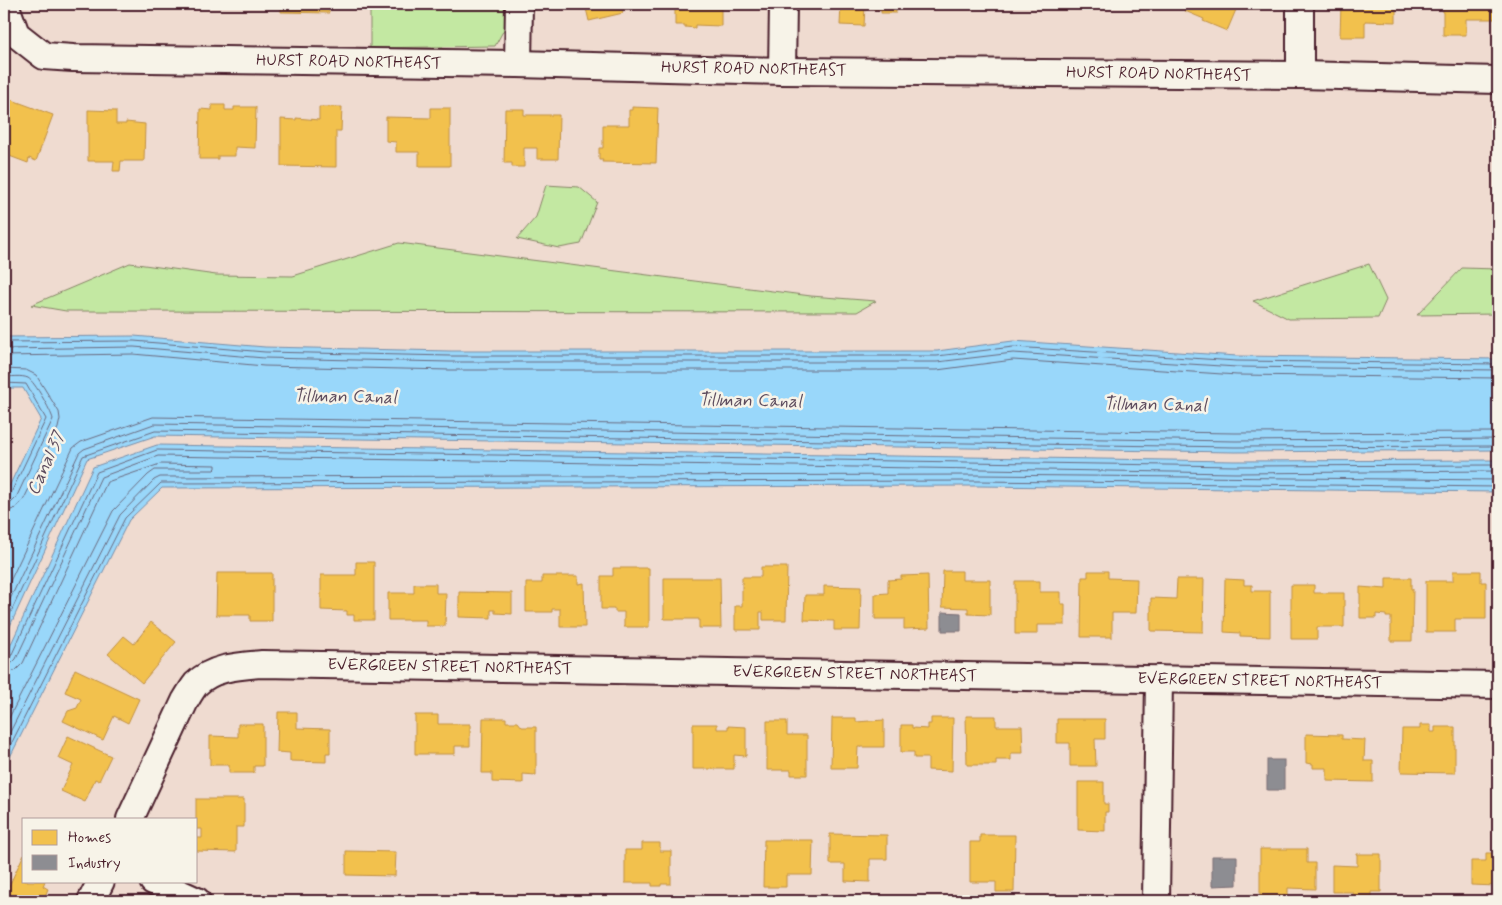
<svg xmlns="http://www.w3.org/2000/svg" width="1502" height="905" font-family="Mynerve,sans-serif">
<rect width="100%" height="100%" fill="#efdbd0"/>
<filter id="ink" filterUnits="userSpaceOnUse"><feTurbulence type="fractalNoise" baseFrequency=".02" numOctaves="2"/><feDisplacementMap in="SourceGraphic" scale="10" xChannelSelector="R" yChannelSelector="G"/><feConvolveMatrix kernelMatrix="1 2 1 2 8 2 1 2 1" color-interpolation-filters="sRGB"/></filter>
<g filter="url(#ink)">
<g fill="#c3e8a2" stroke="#868466">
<path d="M370,4H508V22L495,46L370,48Z"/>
<path d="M546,185L579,187L597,202L581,244L559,248L517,239L536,217Z"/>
<path d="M399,243L811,296L876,301L857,312L66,311L31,305L130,263L216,275L293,276Z"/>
<path d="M1369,264L1386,300L1378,318L1289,319L1253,301Z"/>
<path d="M1462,268L1498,269V314L1417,315Z"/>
</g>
<g fill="#99d7fa" stroke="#798da7">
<path d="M134,336L265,347L450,351H937L1013,341L1237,356L1498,359V450L1235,452L155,436L87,459L4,639V497L41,419L23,388H4V337Z"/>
<path d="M157,445L1235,461L1498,460V492L978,486L162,488L129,520L4,769V659L93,467Z"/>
</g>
<g fill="#f2c14e" stroke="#c09044">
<path d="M281,4H351L350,8L329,7V13L281,12Z"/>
<path d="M585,4H621L623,13L589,21Z"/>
<path d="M675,4H721V26L695,25V28L685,27V25H675Z"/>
<path d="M841,4H896V13H881V9H874V5H865L864,26L840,25Z"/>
<path d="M1189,4H1246L1244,7L1238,5L1227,31L1203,21L1204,19L1185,11Z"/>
<path d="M1341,4H1396V22L1365,21V37H1340Z"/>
<path d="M1443,4H1498V19H1466V35H1443Z"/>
<path d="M4,97L53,115L36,161L29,158L28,163L4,154L6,148L4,147Z"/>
<path d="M212,105H225V110H234V107H256L255,148L235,147V156H218V159H199L200,109L212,110Z"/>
<path d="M319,107H342L341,131H336V167L281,166V119L296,120V118L319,120Z"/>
<path d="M632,107L658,108L656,163L602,162L603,160H599V148H603V125H629V110H632Z"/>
<path d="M431,108H450V166H419V152H396V142L386,141V117L431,118Z"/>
<path d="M505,109H524V115H559L558,159H537V148H524V167H512V163H504Z"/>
<path d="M88,110L116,111V124H126V122L145,124L144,161H121L120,171H113L114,161H88Z"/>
<path d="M356,562H374V620H354V615H347V611L321,610V575H356Z"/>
<path d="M761,567H787L786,620H763V612H760V630H735V606H742V577H761Z"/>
<path d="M613,568H649V627H624V612H615V609H601V576H613Z"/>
<path d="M943,571H962V580H990V615L968,614V608L942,607Z"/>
<path d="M1088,571H1108V578L1137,579L1136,613H1112V637H1081L1082,577H1088Z"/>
<path d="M1453,571H1481V582H1486V619H1455V632H1426V581H1453Z"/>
<path d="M217,573H272V621H250V615H216Z"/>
<path d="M928,575L929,628L904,629V619H875V594L888,593V580L901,579V576Z"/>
<path d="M542,576H578V584L584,583L585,627H560V609H552V612H526V583H542Z"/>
<path d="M664,578H720L721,628H699V619H664Z"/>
<path d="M1386,578H1411V589H1413L1412,641H1391V617H1386V615L1376,614V618H1360V587L1386,589Z"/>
<path d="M1177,579H1204L1203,632L1151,631V598L1176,599Z"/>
<path d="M1225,579L1244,580V585H1252V591H1270V637L1240,636V633L1224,632Z"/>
<path d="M1015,581H1040V592H1061V604H1065V625H1037V634H1015Z"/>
<path d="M414,584H436V593H446L445,626H426V620H388V593H414Z"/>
<path d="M1291,585H1314V593H1344V627H1317V639H1291Z"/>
<path d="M824,586L861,587L860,630H834V621L804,620L805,595H824Z"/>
<path d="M459,592L512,593V614L495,613V610H491V618L459,617Z"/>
<path d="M151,622L176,642L142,683L108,654L124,636L134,644Z"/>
<path d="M75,669L139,699L128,723L114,716L103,740L63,721L68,711L77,708L81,699L65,692Z"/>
<path d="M278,712H297V728L330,729V753H326V762L290,761V753L277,752Z"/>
<path d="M415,715H438V724H470V746H455V754H415Z"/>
<path d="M966,716H996V726H1022L1023,753H1011V760H996V765H967Z"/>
<path d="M483,718H506V722H518L522,727H536V775L523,774V783L492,782V773H482Z"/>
<path d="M832,718H856V722L884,720V747H858L857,768H831Z"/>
<path d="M931,718H953L952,771L928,770V758H914V752H901V725H912V728L928,729V724H931Z"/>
<path d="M1057,719H1105V739H1095L1096,766H1070V743H1057Z"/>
<path d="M767,721H787V735H807V775H791V770H767Z"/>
<path d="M238,724H263V766H254V773H229V765H210V736L238,737Z"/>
<path d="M693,724H717V729H728V726L746,727V756L734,755V769H693Z"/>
<path d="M1420,725H1431V732H1435V727H1455V773L1401,772L1402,729H1420Z"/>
<path d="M1306,734L1342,735V739L1365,740L1364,761H1373V782L1327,781V768H1313V764L1306,763Z"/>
<path d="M68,736L111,756L99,781L95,779L85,802L61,791L73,765L58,758Z"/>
<path d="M1078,782H1104V804H1108V812H1105V831L1078,830Z"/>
<path d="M196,799H244V827H236V852L196,851V838H202V829H196Z"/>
<path d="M830,834L887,835V859H870V882L845,881V864H830Z"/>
<path d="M980,835H1015L1014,892H996V882H970V842H980Z"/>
<path d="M764,840H813L812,875H786V887H763Z"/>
<path d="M642,843H660V851H671V884H661V886H652V883H625V850H642Z"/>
<path d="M1260,849H1307V863H1315V889L1288,888V898H1260Z"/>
<path d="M346,851L396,852L395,876L346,875Z"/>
<path d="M1486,853H1498V899L1497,886L1471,885V861H1486Z"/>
<path d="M24,854V881H45L43,886L48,889L43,901H4V883L9,886Z"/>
<path d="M1357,854H1381V892H1372V897H1352V892H1332V865L1357,866Z"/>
</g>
<g fill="#8d8d92" stroke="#796c73">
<path d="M942,612L961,613V631H942Z"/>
<rect x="1267" y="760" width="17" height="30"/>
<path d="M1212,856H1237V885L1212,886Z"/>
</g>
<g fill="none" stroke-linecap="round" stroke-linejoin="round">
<g stroke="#6a697e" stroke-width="1">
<path d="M4,342L134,341L265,352L450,356H937L1013,347L1237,361L1498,364"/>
<path d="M4,349L134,347L264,358L450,362H937L1013,353L1237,367L1498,370"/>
<path d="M4,356L133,354L264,366L450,370H937L1013,360L1237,375L1498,378"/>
<path d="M4,369L26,370L36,375L59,412L60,419L58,428L23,501L14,509L4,512"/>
<path d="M4,377C11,377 21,375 28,378C35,382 51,411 53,419L16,498L11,503L4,504"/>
<path d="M4,383L26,384L46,419L10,495L4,498"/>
<path d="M4,594L73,448L81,442L153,417L1235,433L1498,432"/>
<path d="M4,612L79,453L84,449L154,424L1235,441L1498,439"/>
<path d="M4,627L83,456L155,431L1235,447L1498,446"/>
<path d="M4,659H8L11,656L97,472L157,450L1235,466L1498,465"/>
<path d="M4,666L11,664L16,659L101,477L158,456L1235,473L1498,471"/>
<path d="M4,673L15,671L23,663L107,482L160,464L216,465V468L214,470H155L148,475L113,511L4,728"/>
<path d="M4,744L120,515L154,480L160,477L979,475L1498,480"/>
<path d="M4,758L125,518L161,483L978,481L1498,487"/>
</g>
<g stroke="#4a1f2b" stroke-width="30">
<g id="minor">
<path d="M5,4L16,34L44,56L73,58L518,64L782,71L1300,75L1498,80"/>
<path d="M518,64L519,4"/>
<path d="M782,71L783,4"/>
<path d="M1300,75V4"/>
<path d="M130,819L185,701C188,696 192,689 196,684C213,667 239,666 262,664L1498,685"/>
<path d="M153,881L197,901"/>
<path d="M91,901L101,881"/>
<path d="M1156,901L1159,679"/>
</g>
</g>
<use href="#minor" stroke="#f7f3e8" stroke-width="26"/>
</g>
</g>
<g text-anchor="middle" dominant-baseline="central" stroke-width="5" stroke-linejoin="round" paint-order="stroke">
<g font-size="16" fill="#4a1f2b" stroke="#f7f3e8">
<text transform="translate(349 62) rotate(1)">HURST ROAD NORTHEAST</text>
<text transform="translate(754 69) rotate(1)">HURST ROAD NORTHEAST</text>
<text transform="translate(1159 74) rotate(1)">HURST ROAD NORTHEAST</text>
<text transform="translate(450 667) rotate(1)">EVERGREEN STREET NORTHEAST</text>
<text transform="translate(855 674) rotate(1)">EVERGREEN STREET NORTHEAST</text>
<text transform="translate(1260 681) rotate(1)">EVERGREEN STREET NORTHEAST</text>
</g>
<g font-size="18" font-style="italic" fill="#5e4d5f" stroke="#f7f3e8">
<text transform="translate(345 397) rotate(1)">Tillman Canal</text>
<text transform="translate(750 401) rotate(1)">Tillman Canal</text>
<text transform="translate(1155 405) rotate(1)">Tillman Canal</text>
<text transform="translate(46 464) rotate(-66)">Canal 37</text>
</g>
</g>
<rect width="1502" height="905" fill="none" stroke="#f7f3e8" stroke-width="20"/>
<rect x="10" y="10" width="1482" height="885" fill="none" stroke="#4a1f2b" stroke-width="2" filter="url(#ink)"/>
<rect x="22" y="818" width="175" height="65" fill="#f7f3e8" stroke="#b29e9c"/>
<rect x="32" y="830" width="25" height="15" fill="#f2c14e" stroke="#b29e9c"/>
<text x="68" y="842" font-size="15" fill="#4a1f2b">Homes</text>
<rect x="32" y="855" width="25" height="15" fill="#8d8d92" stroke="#b29e9c"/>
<text x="68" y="868" font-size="15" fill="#4a1f2b">Industry</text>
</svg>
